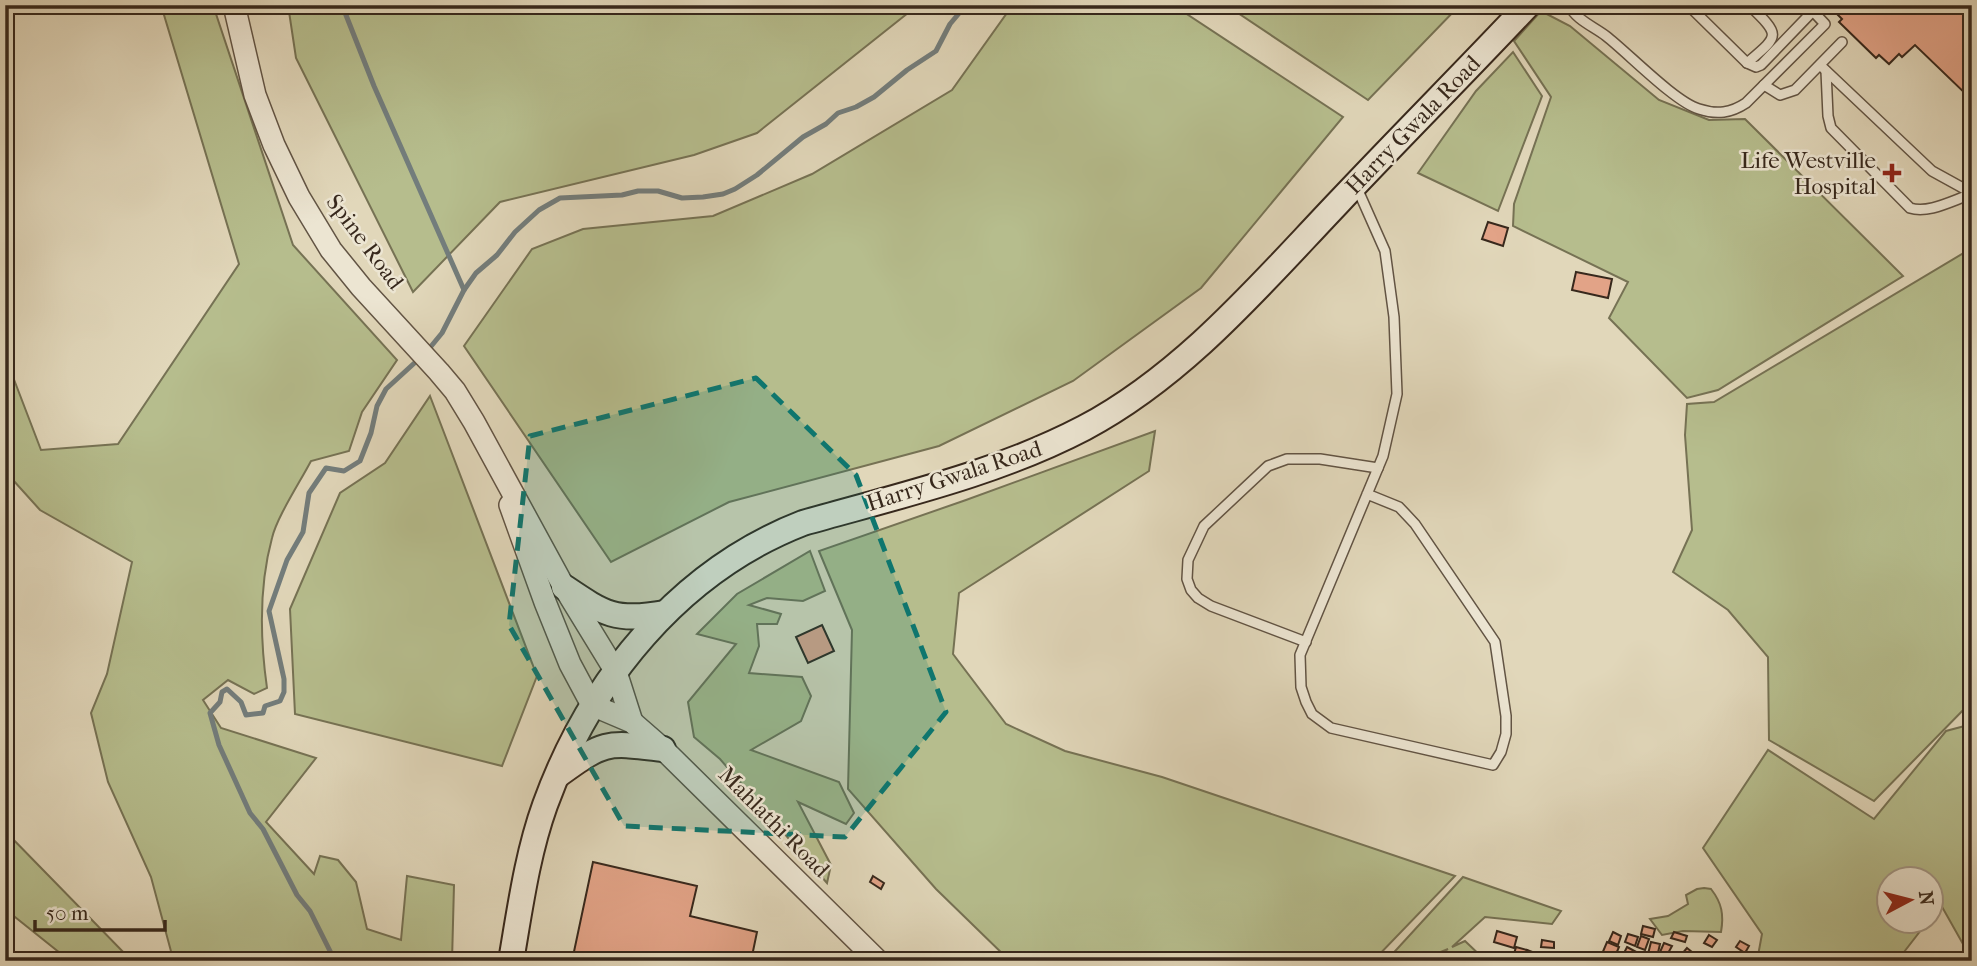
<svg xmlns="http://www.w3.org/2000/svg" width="1977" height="966" font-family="'IM FELL French Canon',serif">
<rect width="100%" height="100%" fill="#e1d7ba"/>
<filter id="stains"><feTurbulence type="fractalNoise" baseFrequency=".00286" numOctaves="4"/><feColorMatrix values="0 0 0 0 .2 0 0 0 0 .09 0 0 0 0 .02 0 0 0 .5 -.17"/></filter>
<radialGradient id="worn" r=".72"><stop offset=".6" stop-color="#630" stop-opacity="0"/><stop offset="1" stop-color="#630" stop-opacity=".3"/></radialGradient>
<g fill="#b6bd8d" stroke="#767254" stroke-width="2">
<path d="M161,5H213L293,245L397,360L362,412L349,451L311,461C300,482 277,517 272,538C259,586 260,639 267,688L254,694L228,680L203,700L221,728L316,758L266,822L314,874L320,856L338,860L356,882L367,929L401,940L407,876L454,885L452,961H150L172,955L151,877L108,782L91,713L107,674L132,562L40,510L13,480L5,479V356L41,450L118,444L239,264Z"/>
<path d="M288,5H918L757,133L694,155L500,202L413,292L296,58Z"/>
<path d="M1017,5H1173L1343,117L1201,288L1073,381L939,446L729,502L611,562L464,346L532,249L583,229L713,216L812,174L952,90L1007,13Z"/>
<path d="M1226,5H1460L1368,100Z"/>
<path d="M1541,11L1570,26L1659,100L1709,120L1745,119L1903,276L1718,390L1687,398L1609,318L1628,282L1513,226L1514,204L1551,97L1514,41Z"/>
<path d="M1513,52L1542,96L1498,211L1418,173L1476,91Z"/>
<path d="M1972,248V701L1874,801L1769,740L1768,657L1728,610L1673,572L1692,530L1685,435L1687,404L1714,402Z"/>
<path d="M430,396L537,676L502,766L295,714L290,609L340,493L385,463Z"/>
<path d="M1155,431L1149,471L959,593L953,654L1006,724L1065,751L1162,777L1455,876L1373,961H1010L936,889L848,789L852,630L819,551L966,500Z"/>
<path d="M810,551L825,591L803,601L767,598L749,605L781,614L777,624H757L759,646L749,673L802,677L811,696L801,721L751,750L839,782L854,813L846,824L798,802L831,865L827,883L720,759L694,737L688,702L736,644L697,634L737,594Z"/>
<path d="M1972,724V960L1941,905L1932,916V878H1890V920L1928,921L1897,961H1757L1762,934L1703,848L1768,750L1874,819L1946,731Z"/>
<path d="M5,831L132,961H70L5,909Z"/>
<path d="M1463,877L1561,911L1552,924L1485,917L1452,947L1465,941L1486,961H1425L1448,949L1419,961H1386Z"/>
<path d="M1704,888L1711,889C1722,903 1724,915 1721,932L1683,931L1662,935L1650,919L1668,916L1688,904L1686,895L1697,889Z"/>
</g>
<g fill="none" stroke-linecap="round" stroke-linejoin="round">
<g stroke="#737d7c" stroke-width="5">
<path d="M342,5L374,86L464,290"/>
<path d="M428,350L442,333L464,290L476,273L497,255L515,232L539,210L560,198L622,195L638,191H658L682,198L703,197L723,194L735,189L757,175L803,137L826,124L838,113L856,107L874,97L907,70L936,51L950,24L966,5"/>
<path d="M335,961L310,911L297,895L263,829L250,813L219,745L210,713L220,702L222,692L227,689L241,702L246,715L263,713L265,706L280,701L284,692V679L269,611L287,560L303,532L309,493L326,468L344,471L360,461L371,433L377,406L386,389L421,357"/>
</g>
</g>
<g fill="#e2a387" stroke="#37281c" stroke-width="2">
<path d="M1834,5H1972V100L1915,45L1902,57L1899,54L1889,64L1879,55L1876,58L1839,22L1842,19L1831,8Z"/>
<path d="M1488,222L1508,228L1503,246L1482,239Z"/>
<path d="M1576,272L1612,279L1608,298L1572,290Z"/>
<path d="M822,625L834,651L808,663L796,637Z"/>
<path d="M593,862L697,886L690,916L757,932L751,961H572Z"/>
<path d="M873,876L884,883L881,889L870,882Z"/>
<path d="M1643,926L1655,929L1653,937L1641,934Z"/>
<path d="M1497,931L1517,937L1514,948L1494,942Z"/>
<path d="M1613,932L1621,936L1618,945L1609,941Z"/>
<path d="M1674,932L1687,936L1685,942L1671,938Z"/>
<path d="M1628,934L1638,937L1635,946L1625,942Z"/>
<path d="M1709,935L1717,940L1712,947L1704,943Z"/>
<path d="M1641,936L1649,939L1645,950L1637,947Z"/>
<path d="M1542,940L1554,942V948L1541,947Z"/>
<path d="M1740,941L1749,946L1745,953L1736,947Z"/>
<path d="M1607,942L1619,947L1613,961H1599Z"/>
<path d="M1651,942L1660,944L1657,957L1648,954Z"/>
<path d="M1664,943L1672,946L1667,955L1660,952Z"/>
<path d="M1516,947L1527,950L1524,958L1514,954Z"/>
<path d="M1627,947L1640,954L1637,961L1622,957Z"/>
<path d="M1687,948L1698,957L1695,961H1689L1681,955Z"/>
<path d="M1527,950L1538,954L1536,961L1525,958Z"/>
<path d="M1540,953L1551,956L1550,961H1537Z"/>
</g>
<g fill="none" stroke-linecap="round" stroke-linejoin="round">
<g stroke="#625444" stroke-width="12">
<g id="service">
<path d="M1569,5C1576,20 1593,26 1606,36C1628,53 1675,102 1699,109C1717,115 1731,113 1746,103L1825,24L1807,5"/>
<path d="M1688,5L1747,63L1756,67L1761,65L1813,11"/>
<path d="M1747,63C1780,35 1781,36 1749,5"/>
<path d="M1820,65L1932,171L1972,193"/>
<path d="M1826,71L1828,116L1831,128L1910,208C1929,214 1953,200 1972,194"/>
<path d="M1764,85L1780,95L1795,90L1842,42"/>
<path d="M1357,188L1385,251L1394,317L1397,394L1383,456L1300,655L1301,687L1306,702L1312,714L1331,728L1493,765L1501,752L1506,734V716L1495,642L1415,524L1399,507L1367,494"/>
<path d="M1306,642L1211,606L1198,598L1191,590L1187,579L1188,560L1204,526L1268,466L1287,459H1320L1378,468"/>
</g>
</g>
<g stroke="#625444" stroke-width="24">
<g id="tertiary">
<path d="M234,5L255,95L274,145L299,197L331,250L361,287L439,372L455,391L474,422L564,587L616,672L632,722"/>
<path d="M510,505L545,602L570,664L592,705L632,722L663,749L878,961"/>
</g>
</g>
<g stroke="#37281c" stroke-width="28">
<g id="secondary">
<path d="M564,587C604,614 615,622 665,613"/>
<path d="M558,775C605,741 605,742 663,749"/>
<path d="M511,961C520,909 527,855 545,805C590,681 679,571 803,523C898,496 996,474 1084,428C1184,375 1260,285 1337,204C1400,137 1465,72 1528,5"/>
</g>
</g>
<use href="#service" stroke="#ece5d2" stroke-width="9"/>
<use href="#tertiary" stroke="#ece5d2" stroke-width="21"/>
<use href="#secondary" stroke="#ece5d2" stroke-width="24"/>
</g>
<path fill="#0f766e" fill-opacity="0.2" stroke="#0f766e" stroke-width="5" stroke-dasharray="14 9" stroke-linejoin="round" d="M756,378L856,475L946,712L845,837L624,826L509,625L530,436Z"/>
<path fill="#8f2418" stroke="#ece5d2" stroke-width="2.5" d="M1888.5 162.5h7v7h7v7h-7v7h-7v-7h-7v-7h7z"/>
<g text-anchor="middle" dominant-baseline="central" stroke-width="5" stroke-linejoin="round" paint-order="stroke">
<g font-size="23" fill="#37281c" stroke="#ece5d2">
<text transform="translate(1413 125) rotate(-46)">Harry Gwala Road</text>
<text transform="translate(365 242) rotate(53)">Spine Road</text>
<text transform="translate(954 476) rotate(-18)">Harry Gwala Road</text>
<text transform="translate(774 822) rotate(45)">Mahlathi Road</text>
</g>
<g font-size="23" fill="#37281c" stroke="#ece5d2" text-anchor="end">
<text x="1876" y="160">Life Westville<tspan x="1876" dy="26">Hospital</tspan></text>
</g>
</g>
<rect width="1977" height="966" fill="none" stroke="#e1d7ba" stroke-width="28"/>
<rect x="7" y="7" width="1963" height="952" fill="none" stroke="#37281c" stroke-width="3.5"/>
<rect x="14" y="14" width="1949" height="938" fill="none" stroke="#37281c" stroke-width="2"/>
<g transform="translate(1910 900) rotate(83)"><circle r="33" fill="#ece5d2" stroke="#a49989" stroke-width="2"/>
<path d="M0-5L12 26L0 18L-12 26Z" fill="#8f2418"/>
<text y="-10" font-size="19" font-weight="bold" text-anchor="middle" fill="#37281c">N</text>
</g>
<path d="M35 920v10h130v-10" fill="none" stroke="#37281c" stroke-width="3.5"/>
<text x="46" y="920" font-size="21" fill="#37281c" stroke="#ece5d2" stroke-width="5" paint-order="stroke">50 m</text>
<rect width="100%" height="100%" filter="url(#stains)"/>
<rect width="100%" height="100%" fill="url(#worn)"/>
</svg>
